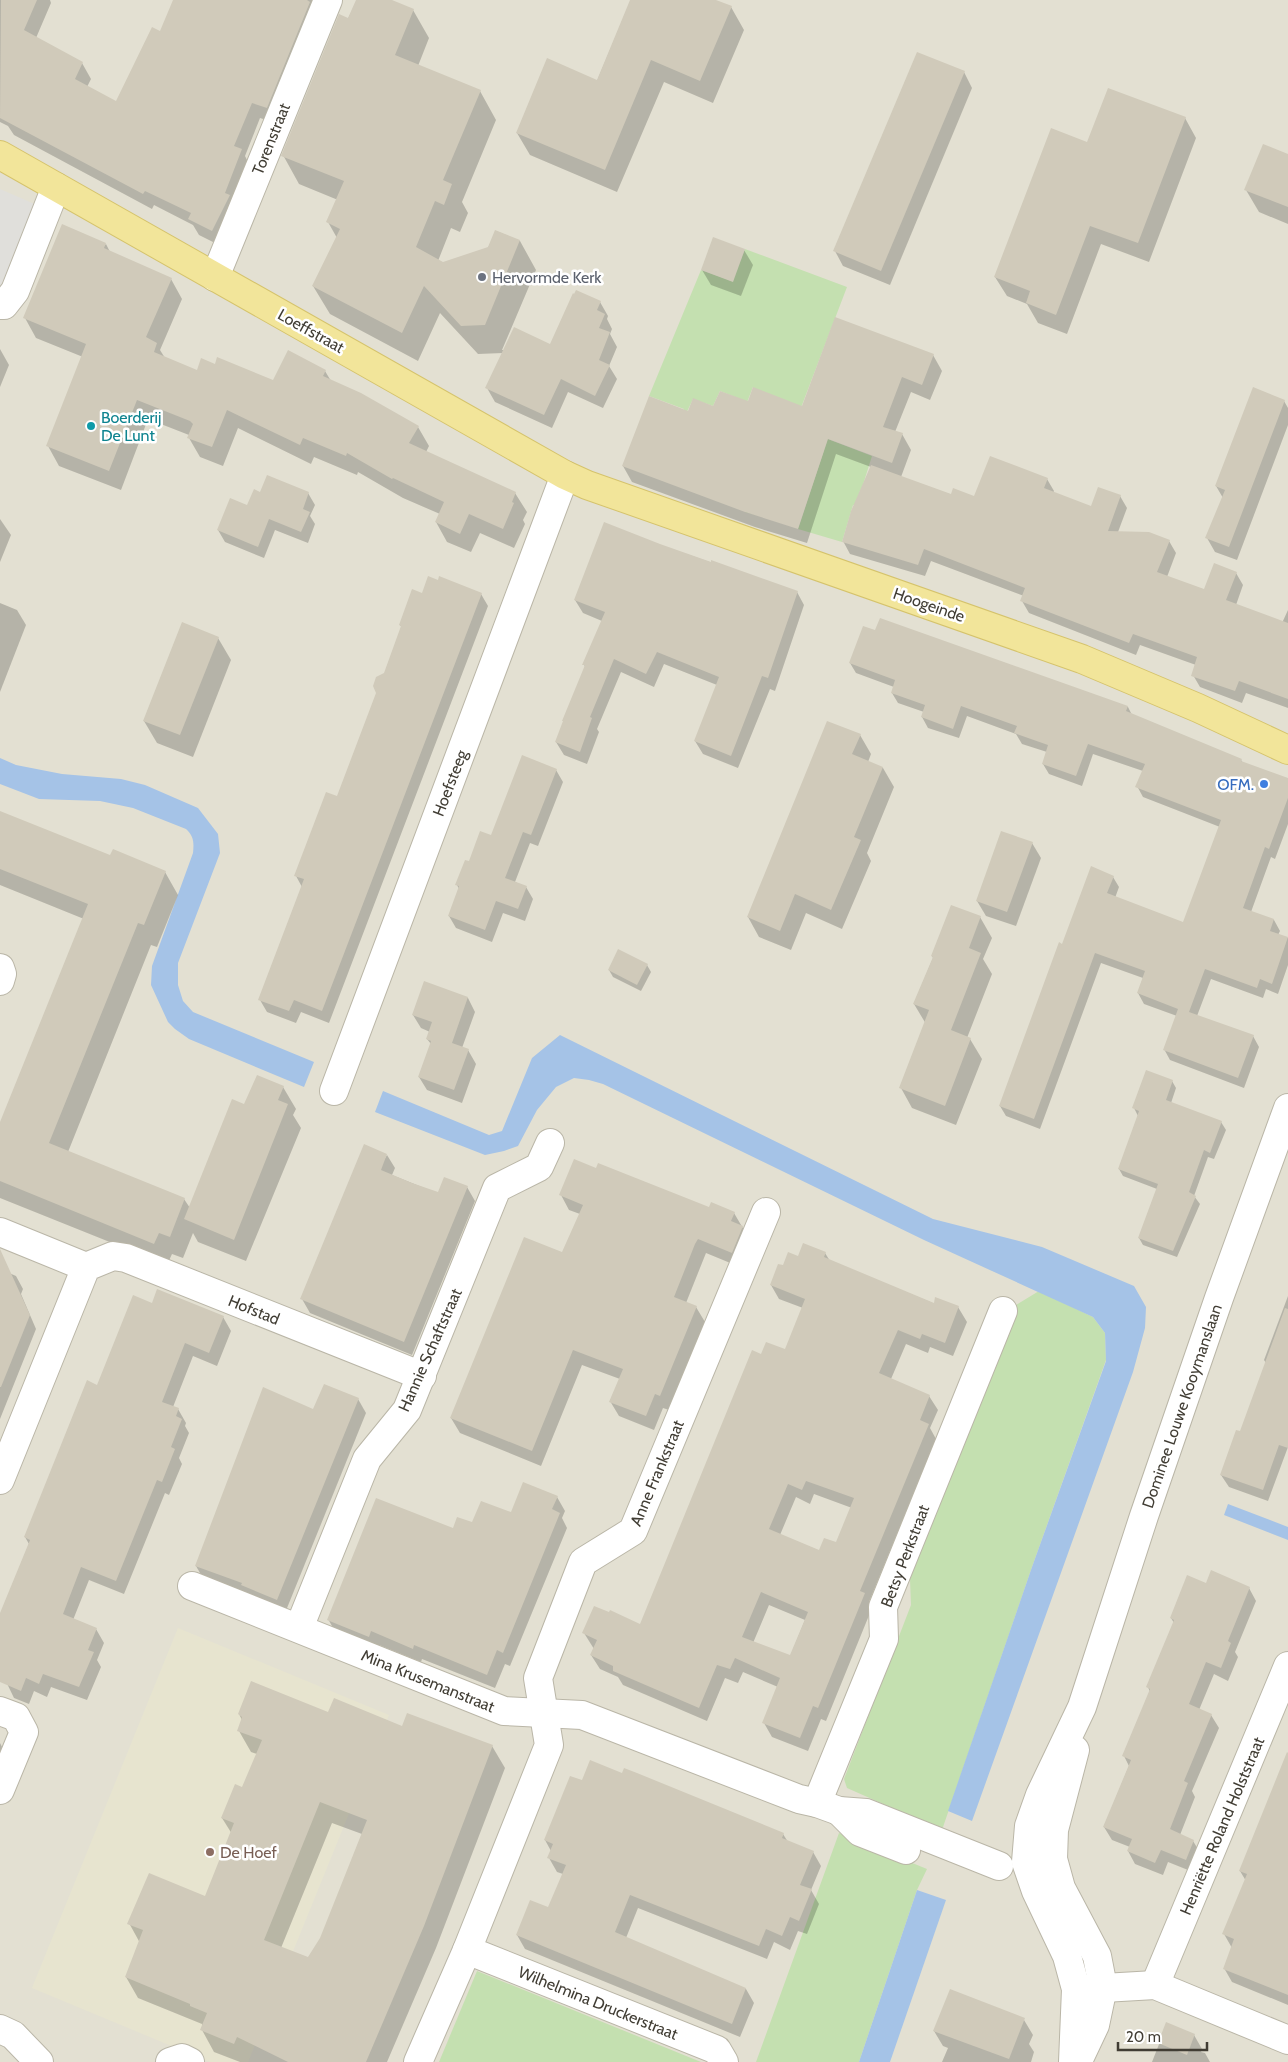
<svg xmlns="http://www.w3.org/2000/svg" width="1288" height="2062" font-family="Cabin,sans-serif">
<rect width="100%" height="100%" fill="#efede4"/>
<rect fill="#e3e0d2" x="0" y="0" width="1288" height="2062"/>
<path fill="#e7e4cf" d="M178,1628L389,1715L248,2062H210L32,1988Z"/>
<g fill="#c4e0b0">
<path d="M745,249L847,287L794,426L872,456L861,491H860L855,505H853L842,542L798,529L824,450L764,517L745,512L775,436L753,387L739,423L735,397L720,391L713,406L693,399L666,456L684,409L649,396L701,270L732,281Z"/>
<path d="M1039,1291L1093,1317L1105,1333L1106,1360L1032,1567L942,1830L847,1788L844,1779L911,1605L910,1579L1016,1305Z"/>
<path d="M839,1833L927,1869L917,1890L859,2062H756Z"/>
<path d="M477,1971L701,2062H439Z"/>
</g>
<path fill="#e0dfdb" d="M0,189L37,205L1,291H0Z"/>
<g fill="#a5c3e7">
<path d="M0,758L16,765L62,774L121,779L145,785L198,808L218,834L220,853L178,963V985L183,1001L193,1012L314,1062L304,1087L189,1039L175,1029L168,1022L151,985L152,966L193,853C194,843 194,836 186,829L133,808L100,801L39,799L0,784Z"/>
<path d="M560,1035L933,1219L1042,1247L1134,1286L1146,1307L1145,1328L1133,1372L972,1821L948,1811L1032,1567L1106,1361L1105,1333L1093,1317L924,1240L603,1084L589,1080L574,1078L556,1087L537,1110L518,1146L504,1151L485,1155L375,1112L383,1091L489,1135L502,1131L532,1058Z"/>
<path d="M1228,1504L1288,1527V1540L1224,1515Z"/>
<path d="M917,1890L946,1900L890,2062H859Z"/>
</g>
<g fill="#0003" fill-rule="evenodd">
<path d="M0,0H50L51,3L36,38L82,63L91,79L87,87L116,103L160,33L174,0H320L276,123L260,118L245,156L250,166L221,246L199,235L193,225L154,205L152,209L14,135L8,126L0,122Z"/>
<path d="M357,0H388L413,10L429,38L418,66L480,91L496,120L462,202L468,213L460,232L451,228L438,261L443,264L488,248L496,231L520,241L536,270L502,350H504L550,345L600,302L608,316L607,319L612,329L610,334L617,347L609,366L617,379L603,408L568,392L552,428L495,402L487,388L503,353L478,354L440,313L418,361L330,314L313,286L337,238L328,222L338,200L299,184L283,155Z"/>
<path d="M631,0H713L731,7L744,30L713,103L664,82L617,192L530,155L517,133L597,81Z"/>
<path d="M964,72L972,88L890,285L843,266L835,251Z"/>
<path d="M1185,118L1196,138L1149,262L1101,244L1067,334L1038,323L1027,304L1007,296L995,277L1088,144Z"/>
<path d="M1288,156V224L1259,212L1246,190Z"/>
<path d="M106,244L110,252L171,279L182,299L160,350L165,358L197,372L215,365L274,381L325,371L331,381L418,427L429,446L426,452L515,493L527,512L523,520L525,524L514,548L480,533L471,552L447,542L436,522L440,514L403,498L358,472L357,475L314,457L311,464L238,428L223,466L200,457L189,438V435L148,419L121,490L59,466L48,446L83,357L36,338L25,318Z"/>
<path d="M744,250L753,265L741,296L711,285L702,270Z"/>
<path d="M0,349L9,365L0,387Z"/>
<path d="M933,355L942,371L930,400L911,392L895,432L902,434L911,450L901,477L952,495L975,498L1047,479L1054,491L1053,493L1092,508L1120,496L1127,508L1118,532L1169,541L1176,553L1167,577L1205,590L1236,573L1243,585L1236,605L1282,623L1288,610V708L1246,693L1242,703L1200,687L1193,675L1196,665L1140,645L1136,655L1029,613L1022,601L1024,596L931,561L925,576L850,554L843,541L871,467L836,454L807,543L755,527L632,482L623,466L689,412L748,403L802,408Z"/>
<path d="M1284,401L1288,408V425L1237,560L1215,552L1207,538L1223,498L1216,486Z"/>
<path d="M261,493H308L315,505L310,516L315,524L308,543L275,530L264,558L225,542L218,530L247,507Z"/>
<path d="M0,519L11,535L0,562Z"/>
<path d="M660,545L797,592L804,605L775,691L770,689L738,768L703,754L695,741L717,685L664,664L654,687L621,672L597,729L599,732L587,764L564,755L556,742L585,667L584,664L602,621L583,613L575,600Z"/>
<path d="M423,594H481L488,606L329,1023L301,1012L296,1023L267,1012L260,1000L302,887L296,876L337,798L402,628L400,625Z"/>
<path d="M0,603L17,610L26,625L0,692Z"/>
<path d="M218,638L231,660L193,757L157,743L144,721Z"/>
<path d="M850,663L1128,707L1132,715L1241,760L1243,763L1288,780V824L1275,859L1271,857L1251,912L1274,920L1280,931L1278,935L1288,938V965L1278,994L1266,989L1263,998L1211,979L1197,1016L1253,1036L1259,1047L1244,1088L1170,1060L1164,1049L1177,1016L1144,1004L1138,993L1143,978L1101,963L1040,1129L1006,1116L1000,1106L1063,945L1113,877L1119,887L1115,898L1184,924L1220,827L1143,797L1137,786L1143,771L1093,754L1082,786L1049,774L1043,764L1047,752L1022,744L1016,734L967,716L959,738L928,728L922,717L924,712L898,703L892,693L894,687L856,673Z"/>
<path d="M860,735L871,754L868,762L883,768L894,787L867,853L871,861L842,929L806,913L791,950L759,937L748,917Z"/>
<path d="M556,770L563,782L538,846L530,843L515,882L526,887L533,899L525,921L503,913L492,942L456,928L449,916L459,889L457,885L470,863Z"/>
<path d="M0,812L111,857L165,872L178,895L157,947L151,945L68,1152L184,1199L190,1208L245,1106L283,1087L296,1109L293,1115L301,1128L246,1261L198,1242L193,1233L183,1258L172,1254L167,1265L0,1198V1126L84,919L0,885Z"/>
<path d="M1032,843L1041,858L1016,926L986,916L977,901Z"/>
<path d="M980,917L992,938L983,959L992,974L967,1038L970,1039L982,1059L956,1125L912,1108L901,1088L926,1024L914,1004L933,958L932,956Z"/>
<path d="M647,965L651,972L641,991L613,977L609,970Z"/>
<path d="M425,983L468,998L475,1012L462,1048L468,1050L476,1064L462,1103L427,1090L419,1077L431,1044L427,1039L430,1032L421,1028L413,1015Z"/>
<path d="M1172,1081L1176,1088L1171,1103L1221,1122L1226,1130L1214,1159L1208,1157L1194,1196L1200,1204L1177,1257L1143,1245L1139,1238L1157,1189L1123,1176L1119,1169L1138,1116L1134,1108Z"/>
<path d="M387,1155L395,1168L392,1175L439,1194L467,1187L475,1201L412,1355L310,1313L302,1299Z"/>
<path d="M597,1169L710,1209L734,1213L751,1242L740,1267L706,1253L686,1303L696,1307L705,1322L669,1410L663,1408L654,1430L619,1416L610,1401L620,1379L582,1365L541,1466L460,1433L451,1418L563,1254L580,1214L569,1210L561,1195Z"/>
<path d="M825,1253L830,1261L935,1304L936,1299L958,1307L967,1322L953,1356L930,1347L928,1353L906,1344L891,1379L929,1396L938,1410L930,1428L936,1439L869,1602L872,1608L826,1721L821,1719L808,1751L772,1737L764,1723L778,1687L743,1672L738,1683L725,1678L707,1721L623,1685L618,1677L600,1669L591,1655L594,1649L584,1633L641,1626L762,1356L786,1351L803,1308L779,1299L771,1285L783,1267L798,1258ZM814,1494L852,1508L837,1544L820,1551L780,1535L796,1497L810,1504ZM769,1605L805,1620L790,1657L753,1643Z"/>
<path d="M0,1269L16,1276L23,1289L21,1294L36,1329L0,1419Z"/>
<path d="M1288,1296V1447L1268,1501L1229,1487L1221,1475L1241,1433L1266,1363L1264,1360Z"/>
<path d="M152,1305L223,1317L231,1331L217,1366L193,1356L173,1407L178,1409L186,1423L185,1426L189,1433L179,1458L182,1464L169,1495L165,1493L124,1594L89,1580L73,1620L96,1629L104,1643L97,1660L101,1667L87,1700L51,1687L47,1697L34,1691L29,1704L14,1698L0,1669V1616L29,1544L25,1537L98,1386Z"/>
<path d="M358,1399L366,1413L285,1613L204,1580L196,1566L314,1410Z"/>
<path d="M557,1497L565,1511L562,1518L567,1528L510,1666L505,1664L495,1688L422,1659L421,1662L379,1645L377,1650L336,1633L328,1619L454,1530L512,1514Z"/>
<path d="M1206,1584L1249,1588L1256,1601L1235,1652L1238,1657L1228,1681L1214,1674L1199,1710L1211,1715L1219,1728L1192,1791L1195,1797L1180,1835L1193,1841L1201,1854L1193,1872L1168,1862L1163,1875L1135,1864L1128,1851L1130,1847L1112,1840L1104,1827L1129,1766L1124,1756L1150,1692L1148,1687L1174,1623L1171,1618Z"/>
<path d="M239,1714H329L402,1728L492,1746L505,1768L436,1948L387,2062H240L214,2052L202,2030V2024L138,1998L126,1977L140,1943L129,1923L205,1898L232,1834L222,1818L243,1789L257,1754L251,1752L239,1731L242,1720ZM332,1823L362,1834L321,1939L308,1958L281,1948Z"/>
<path d="M0,1743L2,1747L0,1753Z"/>
<path d="M1288,1753V2005L1232,1982L1224,1968L1232,1948L1224,1934L1246,1881L1240,1871Z"/>
<path d="M783,1834L788,1842L813,1852L821,1866L811,1890L819,1904L807,1934L798,1931L790,1950L774,1942L767,1959L638,1908L626,1938L746,1989L754,2003L740,2037L525,1949L517,1935L549,1908L563,1874L557,1872L549,1858L551,1851L545,1840Z"/>
<path d="M1024,2020L1033,2035L1029,2044L1034,2052L1031,2062H942L948,2048L943,2046L934,2031Z"/>
<path d="M1167,2024L1194,2035L1202,2049L1201,2052L1205,2053L1210,2062H1152Z"/>
</g>
<g fill="#d0caba" fill-rule="evenodd">
<path d="M1,0H37L24,30L83,62L75,79L116,101L152,27L160,31L173,0H307L310,2L267,108L252,103L234,146L242,149L225,193L230,195L212,231L188,219L191,213L145,191L143,194L0,118Z"/>
<path d="M356,0H392L414,9L395,55L481,90L443,180L452,184L444,205L435,201L416,247L443,262L488,247L495,230L520,240L485,325L461,326L424,286L402,333L312,286L340,229L326,222L344,181L281,156L339,14L348,18Z"/>
<path d="M630,0H716L732,6L700,81L651,60L605,170L516,133L547,58L597,80Z"/>
<path d="M917,52L965,71L881,271L833,251Z"/>
<path d="M1108,88L1186,117L1138,243L1090,226L1056,315L1026,303L1030,291L994,277L1051,128L1087,142Z"/>
<path d="M1263,144L1288,154V207L1244,190Z"/>
<path d="M62,224L106,243L104,248L172,278L146,337L157,343L154,352L197,370L201,358L215,364L217,357L273,380L288,350L326,370L323,376L361,393L419,426L409,443L516,492L512,502L514,503L503,529L469,514L460,534L435,522L444,502L393,478L392,479L347,453L346,456L303,438L300,445L227,410L212,447L187,438L193,424L190,421L137,400L109,471L46,446L86,344L23,318Z"/>
<path d="M713,237L745,249L733,282L701,270Z"/>
<path d="M576,290L601,301L597,310L605,314L599,328L610,332L599,360L610,365L595,396L561,379L544,415L485,388L514,327L550,344L573,293L574,294Z"/>
<path d="M835,317L934,354L922,385L902,377L883,427L903,433L892,463L828,439L798,529L745,512L622,466L649,396L688,411L693,398L713,406L720,391L748,401L753,387L802,406Z"/>
<path d="M1253,387L1285,400L1229,547L1205,538L1225,490L1215,486Z"/>
<path d="M990,456L1048,478L1044,488L1091,506L1098,487L1121,495L1108,531L1149,532L1170,540L1157,572L1204,589L1214,563L1237,572L1226,600L1288,623V699L1239,681L1235,691L1191,676L1197,657L1133,634L1129,643L1020,601L1025,588L924,549L918,565L842,542L851,511L871,465L951,494L953,488L974,496Z"/>
<path d="M267,475L309,492L303,509L310,512L301,532L269,519L258,547L217,530L230,498L247,505L254,489L260,492Z"/>
<path d="M604,522L660,544L711,562V560L798,591L768,678L762,676L731,756L694,741L719,677L657,652L646,674L614,659L590,717L592,718L580,752L555,742L563,721H562L585,665H582L605,612L574,600Z"/>
<path d="M428,576L438,580L439,576L482,593L322,1011L294,1000L289,1011L258,1000L304,879L294,876L326,792L337,796L376,693L373,686L376,677L384,673L401,626L399,625L412,589L422,593Z"/>
<path d="M880,618L1128,706L1126,711L1242,759L1241,761L1288,778V798L1269,849L1265,847L1243,908L1274,919L1270,931L1288,937L1272,984L1260,979L1257,988L1205,969L1189,1012L1254,1035L1238,1078L1163,1050L1178,1009L1137,993L1145,971L1095,953L1034,1119L999,1106L1059,942L1062,944L1091,866L1114,876L1107,893L1183,922L1221,820L1135,787L1145,764L1088,744L1076,776L1042,764L1048,745L1014,733L1017,726L961,706L953,729L921,717L925,705L891,693L895,680L849,663L863,626L875,630Z"/>
<path d="M182,622L219,637L180,735L143,721Z"/>
<path d="M827,721L861,734L852,754L883,767L854,837L861,840L831,910L795,894L780,931L747,917Z"/>
<path d="M522,755L557,769L531,835L523,832L505,878L527,886L518,909L496,901L485,930L448,916L459,886L455,885L465,860L469,861L480,831L491,835Z"/>
<path d="M0,811L110,855L113,849L166,871L144,925L138,923L49,1143L185,1198L170,1237L159,1233L154,1244L0,1181V1122L88,904L0,869Z"/>
<path d="M1001,831L1033,842L1007,912L976,901Z"/>
<path d="M951,905L981,916L969,948L981,953L951,1030L971,1038L945,1106L899,1088L929,1010L913,1004L933,957L931,956Z"/>
<path d="M618,949L648,964L637,985L608,970Z"/>
<path d="M424,981L468,997L452,1043L469,1049L454,1090L418,1077L431,1041L426,1039L432,1022L412,1015Z"/>
<path d="M1146,1070L1173,1080L1166,1100L1222,1121L1210,1153L1204,1150L1189,1192L1196,1196L1173,1251L1138,1238L1158,1184L1118,1169L1139,1111L1132,1108Z"/>
<path d="M257,1075L284,1086L278,1100L288,1104L234,1240L184,1219L232,1099L244,1104Z"/>
<path d="M364,1144L387,1154L381,1170L412,1183L438,1192L444,1177L468,1186L404,1342L300,1299Z"/>
<path d="M574,1159L596,1168L598,1163L709,1207L711,1202L735,1212L731,1221L743,1226L732,1253L698,1239L695,1244L674,1297L697,1306L660,1396L655,1394L646,1416L609,1402L623,1369L573,1350L532,1451L450,1418L524,1237L562,1252L583,1205L559,1195Z"/>
<path d="M803,1243L826,1252L824,1257L934,1303L935,1297L959,1306L945,1343L922,1334L920,1339L898,1330L879,1373L930,1395L920,1420L929,1424L860,1591L865,1593L818,1708L813,1706L800,1738L762,1723L780,1678L735,1658L730,1669L717,1665L699,1708L613,1671V1666L590,1655L597,1640L582,1633L594,1606L609,1612L610,1610L640,1624L752,1350L761,1354L766,1342L785,1349L805,1299L770,1285L778,1264L783,1265L788,1252L798,1256ZM806,1481L854,1498L836,1542L824,1538L819,1550L769,1529L788,1484L802,1490ZM761,1592L808,1612L790,1655L742,1637Z"/>
<path d="M0,1249L30,1315L1,1387H0Z"/>
<path d="M157,1289L224,1316L209,1353L185,1343L162,1402L179,1408L176,1416L182,1419L171,1447L175,1449L162,1482L157,1480L116,1581L81,1567L63,1614L97,1628L88,1650L94,1652L79,1687L43,1674L39,1684L26,1678L21,1691L0,1682V1613L30,1540L24,1537L87,1380L97,1385L133,1295L152,1303Z"/>
<path d="M1285,1308L1288,1309V1448L1279,1445L1263,1490L1220,1475L1236,1430L1240,1431Z"/>
<path d="M324,1384L359,1398L277,1600L241,1585L242,1583L195,1566L263,1387L313,1409Z"/>
<path d="M523,1482L558,1496L552,1509L560,1513L503,1653L497,1650L487,1675L414,1645L413,1649L371,1631L369,1637L327,1620L376,1498L453,1528L457,1517L472,1522L481,1501L511,1512Z"/>
<path d="M1211,1570L1250,1587L1228,1641L1231,1643L1221,1668L1206,1662L1189,1704L1212,1714L1184,1781L1188,1783L1170,1829L1194,1840L1186,1860L1161,1850L1155,1863L1127,1851L1132,1839L1103,1827L1131,1760L1122,1756L1150,1689L1146,1687L1174,1620L1170,1618L1187,1575L1206,1583Z"/>
<path d="M251,1681L328,1712L334,1698L402,1726L407,1713L493,1745L424,1926L366,2062H288L237,2037L234,2044L200,2030L207,2013L190,2006V2004L125,1977L143,1930L127,1924L149,1873L205,1896L234,1823L221,1818L235,1784L242,1787L262,1740L237,1731L242,1717L238,1714ZM320,1802L367,1820L320,1938L308,1957L264,1940Z"/>
<path d="M1287,1752L1288,1753V1995L1223,1969L1234,1939L1222,1934L1247,1874L1239,1871Z"/>
<path d="M590,1760L622,1773L624,1768L637,1773L784,1833L782,1838L814,1851L800,1885L812,1889L799,1921L790,1917L782,1936L766,1929L759,1946L630,1895L615,1932L746,1988L732,2024L516,1935L530,1900L548,1907L566,1865L547,1858L553,1844L544,1840L570,1776L582,1780Z"/>
<path d="M950,1989L1025,2018L1009,2059L933,2031Z"/>
<path d="M1166,2022L1195,2034L1187,2055L1158,2043Z"/>
</g>
<g fill="none" stroke-linecap="round" stroke-linejoin="round">
<g stroke="#bab6a7" stroke-width="30">
<g id="minor">
<path d="M215,277L328,0"/>
<path d="M0,305H4L15,291L56,187"/>
<path d="M0,968L2,974L0,981"/>
<path d="M334,1091L565,475"/>
<path d="M0,1232L86,1267"/>
<path d="M0,1480L86,1267L113,1256L126,1258L422,1376"/>
<path d="M192,1586L504,1711L582,1715L799,1799L817,1803L839,1811L866,1813L999,1866"/>
<path d="M299,1628L367,1459L407,1410L497,1188L539,1167L550,1143"/>
<path d="M0,1711L16,1717L24,1732L0,1790"/>
<path d="M1075,1750L1054,1830L1053,1859L1061,1888L1097,1956L1103,1987L1095,2025L1078,2061"/>
<path d="M817,1803L884,1639L883,1607L1003,1311"/>
<path d="M839,1811L860,1832L906,1850"/>
<path d="M467,1950L717,2050L724,2062"/>
<path d="M1155,1985L1288,1666"/>
<path d="M1086,1989L1155,1985L1288,2040"/>
<path d="M0,2029L13,2035L39,2062"/>
<path d="M170,2062L182,2058L190,2062"/>
<path d="M418,2062L467,1950L549,1745L538,1678L583,1562L633,1531L766,1212"/>
<path d="M1073,2062L1076,1989L1067,1956L1036,1891L1026,1862L1029,1826L1040,1795L1082,1707L1144,1516L1219,1298L1288,1108"/>
</g>
</g>
<g stroke="#d5c36c" stroke-width="30">
<path id="major" d="M0,155L565,475L587,485L1082,659L1198,708L1288,750"/>
</g>
<use href="#minor" stroke="#fff" stroke-width="28"/>
<use href="#major" stroke="#f2e59a" stroke-width="28"/>
</g>
<circle fill="#6b7280" stroke="#fff" stroke-width="2" cx="482" cy="277" r="5"/>
<circle fill="#0f9aa8" stroke="#fff" stroke-width="2" cx="91" cy="426" r="5"/>
<circle fill="#3f7fe0" stroke="#fff" stroke-width="2" cx="1264" cy="784" r="5"/>
<circle fill="#8d6e63" stroke="#fff" stroke-width="2" cx="210" cy="1852" r="5"/>
<g text-anchor="middle" dominant-baseline="central" stroke-width="5" stroke-linejoin="round" paint-order="stroke">
<g font-size="16" fill="#413d34" stroke="#fff">
<text transform="translate(271 139) rotate(-68)">Torenstraat</text>
<text transform="translate(311 331) rotate(29)">Loeffstraat</text>
<text transform="translate(929 605) rotate(19)">Hoogeinde</text>
<text transform="translate(450 783) rotate(-69)">Hoefsteeg</text>
<text transform="translate(254 1310) rotate(22)">Hofstad</text>
<text transform="translate(430 1350) rotate(-66)">Hannie Schaftstraat</text>
<text transform="translate(1182 1406) rotate(-71)">Dominee Louwe Kooymanslaan</text>
<text transform="translate(657 1473) rotate(-67)">Anne Frankstraat</text>
<text transform="translate(905 1556) rotate(-69)">Betsy Perkstraat</text>
<text transform="translate(428 1681) rotate(22)">Mina Krusemanstraat</text>
<text transform="translate(1222 1826) rotate(-67)">Henriëtte Roland Holststraat</text>
<text transform="translate(598 2003) rotate(22)">Wilhelmina Druckerstraat</text>
</g>
<g font-size="16" fill="#5b616d" stroke="#fff" text-anchor="start">
<text x="492" y="277">Hervormde Kerk</text>
</g>
<g font-size="16" fill="#0d838f" stroke="#fff" text-anchor="start">
<text x="101" y="417">Boerderij<tspan x="101" dy="18">De Lunt</tspan></text>
</g>
<g font-size="16" fill="#366cbe" stroke="#fff" text-anchor="end">
<text x="1254" y="784">OFM.</text>
</g>
<g font-size="16" fill="#785e54" stroke="#fff" text-anchor="start">
<text x="220" y="1852">De Hoef</text>
</g>
</g>
<path d="M1118 2042v8h89v-8" fill="none" stroke="#413d34" stroke-width="2.5"/>
<text x="1126" y="2042" font-size="15" fill="#413d34" stroke="#ffffff" stroke-width="4" paint-order="stroke">20 m</text>
</svg>
